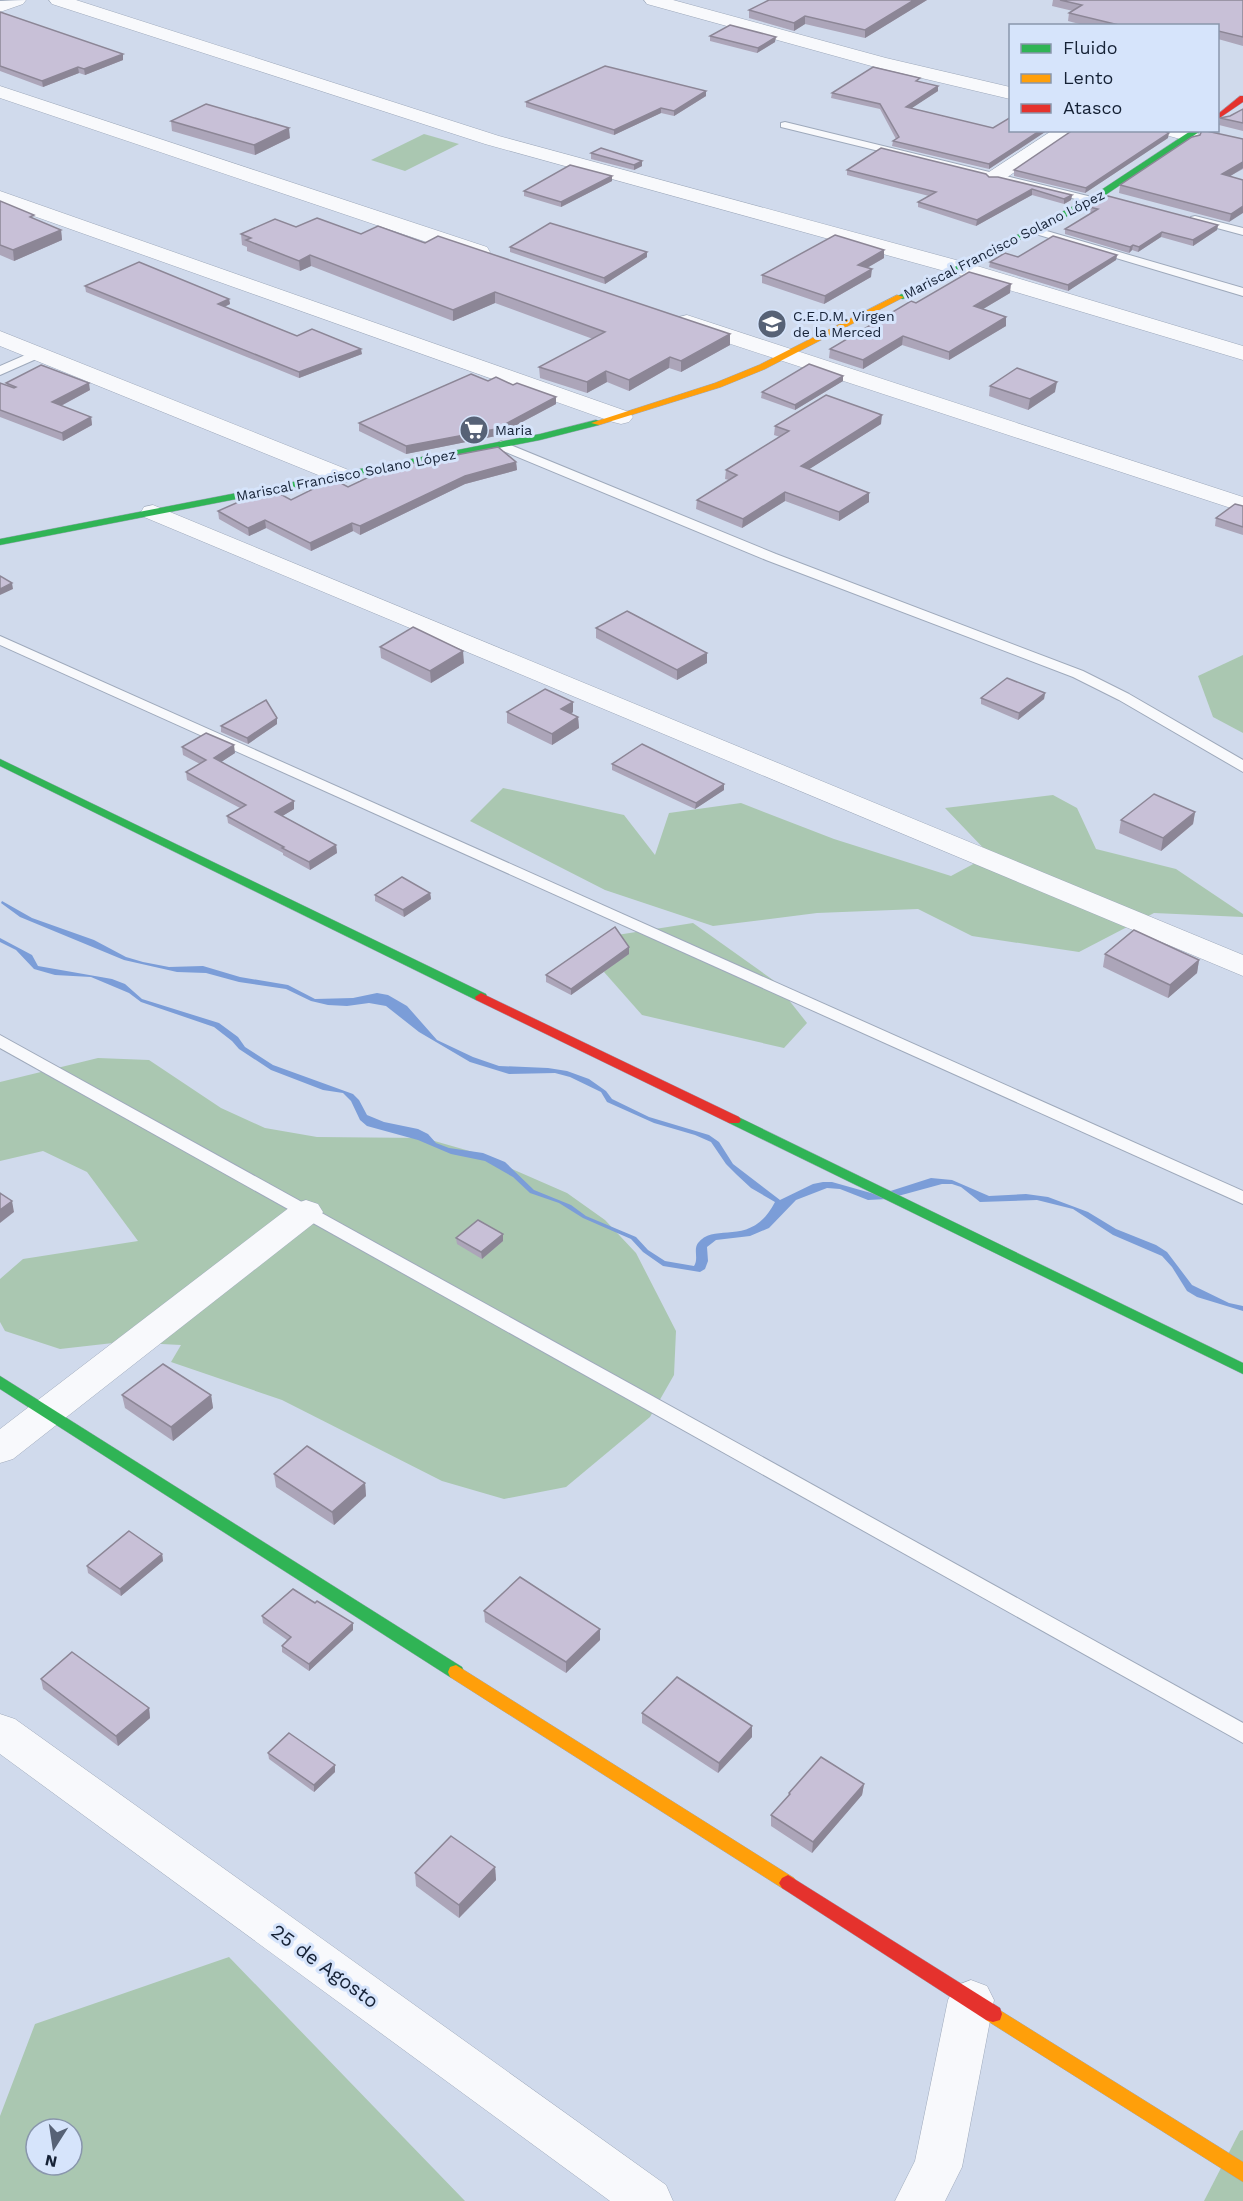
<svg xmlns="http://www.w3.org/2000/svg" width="1243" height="2201" font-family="'Work Sans',sans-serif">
<rect width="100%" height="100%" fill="#d0daec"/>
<g fill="#aac7b1" fill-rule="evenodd">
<path d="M424,134L459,144L405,171L371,160Z"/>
<path d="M1243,655V733L1213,717L1198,676Z"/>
<path d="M503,788L624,815L655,855L669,813L741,803L834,839L951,876L990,855L945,808L1053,795L1077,808L1096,849L1176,869L1243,914V917L1154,913L1079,952L972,936L918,909L817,913L713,926L605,890L470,821Z"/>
<path d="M693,923L773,980L807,1023L784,1048L642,1015L604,972L617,935Z"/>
<path d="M98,1058L149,1060L221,1108L265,1128L317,1137L424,1138L473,1152L567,1193L605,1220L636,1253L676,1331L674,1375L650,1417L566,1487L504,1499L442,1481L282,1400L171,1362L181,1345L122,1342L60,1349L5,1331L0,1322V1279L23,1259L138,1241L87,1172L43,1151L0,1161V1082Z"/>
<path d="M229,1957L465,2201H0V2116L35,2024ZM36,2129H72V2165H36Z"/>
<path d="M1243,2130V2201H1204L1240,2131Z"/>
</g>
<path fill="#7b9dd8" d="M2,901L32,918L94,940L126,957L143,962L169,967L203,966L240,977L288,985L315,999L353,998L377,993L388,995L407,1006L437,1040L473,1057L499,1066L548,1068L567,1071L589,1079L606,1091L612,1099L649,1117L709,1135L719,1142L733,1164L780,1200L813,1184L823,1182H832L878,1195L931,1178L952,1180L989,1196L1026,1194L1048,1197L1088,1212L1116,1229L1156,1245L1167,1252L1192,1285L1229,1303L1243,1306V1311L1197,1297L1187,1291L1172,1267L1162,1256L1113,1235L1073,1209L1037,1200L980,1202L961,1187L952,1184H942L887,1199L868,1200L840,1189L827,1188L796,1200L769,1228L750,1236L716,1240L707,1247L708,1261L705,1269L700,1272L663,1266L643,1252L631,1239L583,1218L559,1203L530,1193L513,1177L485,1161L451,1154L418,1140L367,1126L360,1120L351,1101L343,1093L323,1090L271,1070L239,1049L232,1041L214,1027L141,1002L129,993L91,977L55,975L34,969L16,950L0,942V938L32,955L38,966L112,979L125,984L142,999L219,1023L238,1037L245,1047L273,1065L353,1094L359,1100L367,1115L384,1122L418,1129L428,1134L436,1143L449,1148L483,1153L505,1162L534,1190L571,1205L586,1216L636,1237L648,1250L665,1261L694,1266C699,1258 693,1250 698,1243C715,1221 751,1249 775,1202L751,1188L737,1175L726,1164L711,1142L695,1135L654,1123L607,1102L601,1092L570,1077L555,1073L509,1074L470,1062L419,1032L386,1006L369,1003L347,1006L328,1005L311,1001L286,989L239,982L206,973L177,972L124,960L20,917L1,903Z"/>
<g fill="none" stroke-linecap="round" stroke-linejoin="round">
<g stroke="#9ea9bb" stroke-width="2">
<g id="lane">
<path d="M785,122L1096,198L1098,200L1092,203L781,127V123Z"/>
<path d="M1195,216L1243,228V235L1191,221V217Z"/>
<path d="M1033,227L1243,288V296L1029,232L1027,230Z"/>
<path d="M39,349L43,350L45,353L43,356L0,375V366Z"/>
<path d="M501,441L776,554L1083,671L1129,694L1243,760V772L1119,700L1073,677L766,560L496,448L494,445Z"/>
<path d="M0,636L1243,1191V1204L0,645Z"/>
<path d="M0,1035L1243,1723V1743L0,1048Z"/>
</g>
</g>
<g stroke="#9ea9bb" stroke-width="1">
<g id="street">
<path d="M26,0L23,4L0,12V1Z"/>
<path d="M49,0H76L499,136L967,263L1243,346V360L959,275L485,144L52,4Z"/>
<path d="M644,0H673L886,58L1010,87V99L875,67L647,4Z"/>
<path d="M0,86L487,247L490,252L487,257L479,258L471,257L0,98Z"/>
<path d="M1053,130H1077L1003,180H989L986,176L989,172Z"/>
<path d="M1159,130H1193L1201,136L1198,140L1191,142L1162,134Z"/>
<path d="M0,191L629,412L633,417L629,422L621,424L613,422L0,204Z"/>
<path d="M687,315L1243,497V512L679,327L676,322L679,317Z"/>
<path d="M0,331L351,471L354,476L351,481L342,483L333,481L0,346Z"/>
<path d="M153,505L1243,955V976L144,517L141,512L144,507Z"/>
<path d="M306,1200L318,1204L323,1212L318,1220L13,1459L0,1463V1429L294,1204Z"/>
<path d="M0,1714L15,1719L666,2185L673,2201H610L0,1754Z"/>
<path d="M971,1980L987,1986L994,2000L962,2167L945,2201H895L915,2161L948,2000L955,1986Z"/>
</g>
</g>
<g stroke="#9ea9bb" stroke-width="1">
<g id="fast">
<path d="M1192,130H1202L1095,202L903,299L896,297L1089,198Z"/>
<path d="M596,420L599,421V425L540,440L0,545V539L540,434Z"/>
<path d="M0,759L486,994L487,997L486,1000H476L0,766Z"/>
<path d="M734,1115L1243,1363V1374L729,1123L727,1120L729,1117Z"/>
<path d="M0,1376L462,1667L464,1672L462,1677L456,1679L450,1677L0,1389Z"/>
</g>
</g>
<g stroke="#9ea9bb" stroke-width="1">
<g id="slow">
<path d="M897,295L904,297L765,369L721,387L599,425L591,423L715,383L759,365Z"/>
<path d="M456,1665L794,1878L797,1883L794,1888L788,1891L782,1888L450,1677L448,1672L450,1667Z"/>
<path d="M993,2006L1243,2162V2182L986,2020L984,2014L986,2008Z"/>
</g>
</g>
<g stroke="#9ea9bb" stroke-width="1">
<g id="jam">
<path d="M1240,96H1243V102L1218,119V114Z"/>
<path d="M481,993L739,1117L741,1120L739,1123H729L476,1000L475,997Z"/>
<path d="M788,1875L1000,2008L1002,2014L1000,2020L993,2022L986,2020L782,1888L779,1883L782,1878Z"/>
</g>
</g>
<use href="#lane" fill="#f8f9fc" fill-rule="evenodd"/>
<use href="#street" fill="#f8f9fc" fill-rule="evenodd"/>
<use href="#fast" fill="#30b455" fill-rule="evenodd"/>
<use href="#slow" fill="#ff9f0a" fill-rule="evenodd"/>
<use href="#jam" fill="#e5322d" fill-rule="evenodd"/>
</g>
<g fill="#aca5b9">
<path d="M769,0H927L865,38L805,24L794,31L749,18V10Z"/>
<path d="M1053,0H1243V46L1218,39V26H1087L1068,21L1069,13L1073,11L1052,6Z"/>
<path d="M0,12L123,60L85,75L79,73L43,87L0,71Z"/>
<path d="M710,36L775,42L757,53L710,41Z"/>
<path d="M920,82L938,91L911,108L993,128L1011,130H1048L989,169L892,146L893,141L896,139L880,109L831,98L832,93Z"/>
<path d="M706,96L674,116L661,113L614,135L526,107V102Z"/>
<path d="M1243,109V131L1219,125L1220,118L1230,116Z"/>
<path d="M171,121L290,138L255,155L172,131Z"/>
<path d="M1168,138L1085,193L1014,176V170Z"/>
<path d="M1243,139V169L1230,176L1243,180L1229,222L1119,193L1120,185Z"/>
<path d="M591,153L642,161V166L634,170L591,159Z"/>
<path d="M847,170L989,177L1072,195L1071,200L1064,204L1032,195L976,226L918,207V202L929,196L847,175Z"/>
<path d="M612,176V181L561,207L524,196V191Z"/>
<path d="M0,201L35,219L61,230L62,240L14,261L0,255Z"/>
<path d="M1089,207L1218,225L1217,230L1193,246L1161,237L1138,252L1132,250L1129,253L1065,234V229L1092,213L1089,212Z"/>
<path d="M296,227L361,234L425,243L730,345L681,372L669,368L629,391L607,382L587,393L540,378L539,367L593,339L495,303L453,321L311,266L300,271L247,251V247L242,245L241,234Z"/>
<path d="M510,247L647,257L605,284L510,252Z"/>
<path d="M884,250V258L867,268L871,277L824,304L762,283V275Z"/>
<path d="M1117,255L1116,260L1068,291L989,267L990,262L1018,257Z"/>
<path d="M85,286L229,299L230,304L224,307L297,336L362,354L299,378L86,292Z"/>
<path d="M1010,293L983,309L1006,317V326L949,360L902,345L863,369L829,358L830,349L916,303Z"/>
<path d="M843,376V381L795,410L761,398L762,392Z"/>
<path d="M488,381L556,404L496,436L406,454L359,431V423Z"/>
<path d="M0,383L7,385L6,383L90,390L61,406L91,417L92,425L63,441L0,417Z"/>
<path d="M990,386L1055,392L1028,410L989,396Z"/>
<path d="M881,424L809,469L869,493V502L839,521L785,501L742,528L696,509L697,500L729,480L725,479L726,470L780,437L774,435L775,426Z"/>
<path d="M516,462L517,470L465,484L360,535L353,531L311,551L266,528L249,536L219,519L218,511L291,500L348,487Z"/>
<path d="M1243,506V535L1215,526L1216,518Z"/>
<path d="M596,628L707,663L677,680L596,638Z"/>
<path d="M380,647L464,663L431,683L381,658Z"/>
<path d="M1045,693L1044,699L1018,720L981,704V698Z"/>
<path d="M573,702V712L571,714L578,717L579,728L552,745L507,723V712Z"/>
<path d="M277,718V724L248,744L221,732V726Z"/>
<path d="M182,747L235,753L221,762L294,801V809L282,816L336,845L337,853L310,870L283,855V853L228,823L227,816L240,808L187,780L186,772L200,764L183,755Z"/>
<path d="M612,764L724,790L695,809L612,770Z"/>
<path d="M1195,812L1193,824L1161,851L1119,833L1121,820Z"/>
<path d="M430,893L431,899L404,917L375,901V895Z"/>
<path d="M629,947V954L571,995L546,982V975Z"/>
<path d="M1105,954L1199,960L1197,973L1168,998L1103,967Z"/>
<path d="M456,1238L503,1241L482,1259L457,1244Z"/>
<path d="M122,1395H211L213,1408L173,1441L125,1408Z"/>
<path d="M274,1474L365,1483L366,1496L334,1525L276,1487Z"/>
<path d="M162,1554L163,1561L121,1596L88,1573L87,1566Z"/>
<path d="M484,1611L600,1629V1640L566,1673L485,1622Z"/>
<path d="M262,1616L353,1630L309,1671L282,1652V1646L287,1640L263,1623Z"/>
<path d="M41,1679L149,1708L150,1718L118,1746L43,1689Z"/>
<path d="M642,1713L752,1726V1737L718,1773L642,1723Z"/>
<path d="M268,1753L335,1772L314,1792L269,1759Z"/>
<path d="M864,1784L862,1795L812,1853L771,1826V1815L788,1797L789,1793Z"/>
<path d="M495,1867L496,1880L459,1918L416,1886L415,1873Z"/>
</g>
<g fill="#8c8696">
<path d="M914,0H927L865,38V30Z"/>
<path d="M805,16V24L794,31V23Z"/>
<path d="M776,37L775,42L757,53L758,48Z"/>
<path d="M123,54V60L85,75L84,69Z"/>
<path d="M78,67L79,73L43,87L42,81Z"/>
<path d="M938,86V91L906,112V107Z"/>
<path d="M706,91V96L674,116V111Z"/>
<path d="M661,108V113L614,135V130Z"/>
<path d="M289,128L290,138L255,155L254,145Z"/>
<path d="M1041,130H1048L989,169V164Z"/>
<path d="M1169,133L1168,138L1085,193L1086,188Z"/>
<path d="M642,161V166L634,170V165Z"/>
<path d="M1243,162V168L1221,182L1222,174Z"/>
<path d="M612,176V181L561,207V202Z"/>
<path d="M1032,189V195L976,226L977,220Z"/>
<path d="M1072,195L1071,200L1064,204V199Z"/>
<path d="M1243,206V213L1229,222L1231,214Z"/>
<path d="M1218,225L1217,230L1193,246V240Z"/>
<path d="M61,230L62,240L14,261L13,250Z"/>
<path d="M1162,232L1161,237L1138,252L1139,247Z"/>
<path d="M1133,245L1132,250L1129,253L1130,247Z"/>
<path d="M884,250V258L858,273V265Z"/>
<path d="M647,252V257L605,284L604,278Z"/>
<path d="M310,255L311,266L300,271L299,261Z"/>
<path d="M1117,255L1116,260L1068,291V285Z"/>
<path d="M872,269L871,277L824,304L825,296Z"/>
<path d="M1011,284L1010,293L973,315L974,306Z"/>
<path d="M495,292V303L453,321V310Z"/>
<path d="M229,299L230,304L218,310V304Z"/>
<path d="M1006,317V326L949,360V352Z"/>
<path d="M730,334V345L681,372V361Z"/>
<path d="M903,336L902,345L863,369V360Z"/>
<path d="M361,349L362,354L299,378V372Z"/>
<path d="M670,357L669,368L629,391V380Z"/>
<path d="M606,371L607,382L587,393V382Z"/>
<path d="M843,376V381L795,410V405Z"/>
<path d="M1057,382L1055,392L1028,410L1030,399Z"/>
<path d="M89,383L90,390L53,410L52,402Z"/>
<path d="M556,397V404L496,436L406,454V446Z"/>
<path d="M882,415L881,424L800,475L801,466Z"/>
<path d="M91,417L92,425L63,441L62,433Z"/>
<path d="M516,462L517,470L465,484L360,535V526L465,476Z"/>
<path d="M785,492V501L742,528L743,519Z"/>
<path d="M869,493V502L839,521V512Z"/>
<path d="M265,520L266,528L249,536L248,528Z"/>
<path d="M352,523L353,531L311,551L310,543Z"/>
<path d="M12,583L13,589L0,595V589Z"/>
<path d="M463,651L464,663L431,683L430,671Z"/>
<path d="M707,653V663L677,680V670Z"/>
<path d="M1045,693L1044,699L1018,720L1019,713Z"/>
<path d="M573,702V712L562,720L561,709Z"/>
<path d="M578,717L579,728L552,745V734Z"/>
<path d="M277,718V724L248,744L247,738Z"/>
<path d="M234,745L235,753L215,766L214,758Z"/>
<path d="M724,784V790L695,809L696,803Z"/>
<path d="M294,801V809L276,820L275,812Z"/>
<path d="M1195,812L1193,824L1161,851L1163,838Z"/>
<path d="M336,845L337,853L310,870L309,862Z"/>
<path d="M430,893L431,899L404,917L403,910Z"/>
<path d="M629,947V954L571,995V989Z"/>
<path d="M1199,960L1197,973L1168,998L1170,985Z"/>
<path d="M12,1201L14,1212L0,1223V1210Z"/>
<path d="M503,1234V1241L482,1259L481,1252Z"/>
<path d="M211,1395L213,1408L173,1441L171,1427Z"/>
<path d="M365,1483L366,1496L334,1525L332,1512Z"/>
<path d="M162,1554L163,1561L121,1596L120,1589Z"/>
<path d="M353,1623V1630L309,1671V1664Z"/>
<path d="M600,1629V1640L566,1673V1662Z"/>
<path d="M149,1708L150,1718L118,1746L116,1736Z"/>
<path d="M752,1726V1737L718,1773L719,1763Z"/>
<path d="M335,1765V1772L314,1792V1785Z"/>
<path d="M864,1784L862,1795L812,1853L813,1842Z"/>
<path d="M495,1867L496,1880L459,1918V1905Z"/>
</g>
<g fill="#c8c0d7" stroke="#8c8696" stroke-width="1.5">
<path d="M769,0H914L865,30L805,16L794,23L749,10Z"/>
<path d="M1060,0H1243V37L1218,31V26H1123L1069,13L1082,5Z"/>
<path d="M0,12L123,54L84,69L78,67L42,81L0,66Z"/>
<path d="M730,25L776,37L758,48L710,36Z"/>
<path d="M605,66L706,91L674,111L661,108L614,130L526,102Z"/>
<path d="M873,67L920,78L916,81L938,86L906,107L993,128L1011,117V130H1041L989,164L893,141L899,137L880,104L832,93Z"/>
<path d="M206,104L289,128L254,145L171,121Z"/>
<path d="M1243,109V123L1220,118L1230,116Z"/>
<path d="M1073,130H1162L1169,133L1086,188L1014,170Z"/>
<path d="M1202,130L1243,139V162L1222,174L1243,180V206L1231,214L1120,185L1192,137L1200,135Z"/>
<path d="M601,148L642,161L634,165L591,153Z"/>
<path d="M881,148L986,174L989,177H998L1072,195L1064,199L1032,189L977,220L918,202L936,192L847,170Z"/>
<path d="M570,165L612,176L561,202L524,191Z"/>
<path d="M1108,196L1218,225L1193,240L1162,232L1139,247L1133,245L1130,247L1065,229L1098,209L1089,207Z"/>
<path d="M0,201L34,215L30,217L61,230L13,250L0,245Z"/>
<path d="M317,218L361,234L378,226L425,243L438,236L730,334L681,361L670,357L629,380L606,371L587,382L539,367L605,332L495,292L453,310L310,255L299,261L246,240L251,238L241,234L275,219L296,227Z"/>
<path d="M550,223L647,252L604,278L510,247Z"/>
<path d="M835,235L884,250L858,265L872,269L825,296L762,275Z"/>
<path d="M1053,236L1117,255L1068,285L990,262L1005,253L1018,257Z"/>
<path d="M139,262L229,299L218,304L297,336L312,329L361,349L299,372L85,286Z"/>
<path d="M969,272L1011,284L974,306L1006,317L949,352L903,336L863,360L830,349L911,301L916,303Z"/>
<path d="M809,364L843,376L795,405L762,392Z"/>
<path d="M41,365L89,383L52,402L91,417L62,433L0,410V383L14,388L16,387L6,383Z"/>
<path d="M1017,368L1057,382L1030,399L990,386Z"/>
<path d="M471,374L488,381L496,377L513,385L517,383L556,397L496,429L406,446L359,423Z"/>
<path d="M826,395L882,415L801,466L869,493L839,512L785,492L743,519L697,500L737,475L726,470L789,431L775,426Z"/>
<path d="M498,447L516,462L465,476L360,526L352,523L310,543L265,520L248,528L218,511L257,494L273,490L291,500L333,479L348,487L388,468Z"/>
<path d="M1235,504L1243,506V527L1216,518Z"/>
<path d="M0,576L12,583L0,589Z"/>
<path d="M627,611L707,653L677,670L596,628Z"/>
<path d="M413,627L463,651L430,671L380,647Z"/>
<path d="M1007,678L1045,693L1019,713L981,698Z"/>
<path d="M545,689L573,702L561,709L578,717L552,734L507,712Z"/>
<path d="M266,700L277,718L247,738L221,726Z"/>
<path d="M206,733L234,745L214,758L294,801L275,812L336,845L309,862L282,848L284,847L227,816L246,805L186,772L206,760L182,747Z"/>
<path d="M642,744L724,784L696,803L612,764Z"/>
<path d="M1154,794L1195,812L1163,838L1121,820Z"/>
<path d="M402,877L430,893L403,910L375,895Z"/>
<path d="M615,927L629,947L571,989L546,975Z"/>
<path d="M1134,930L1199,960L1170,985L1105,954Z"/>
<path d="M0,1193L12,1201L0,1210Z"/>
<path d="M478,1220L503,1234L481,1252L456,1238Z"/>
<path d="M163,1364L211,1395L171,1427L122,1395Z"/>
<path d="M307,1446L365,1483L332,1512L274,1474Z"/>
<path d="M129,1531L162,1554L120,1589L87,1566Z"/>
<path d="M520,1577L600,1629L566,1662L484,1611Z"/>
<path d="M293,1589L315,1603L317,1601L353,1623L309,1664L282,1646L291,1637L262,1616Z"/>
<path d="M72,1652L149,1708L116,1736L41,1679Z"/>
<path d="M677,1677L752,1726L719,1763L642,1713Z"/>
<path d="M289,1733L335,1765L314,1785L268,1753Z"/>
<path d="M821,1757L864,1784L813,1842L771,1815L790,1794L789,1793Z"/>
<path d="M451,1836L495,1867L459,1905L415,1873Z"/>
</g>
<defs>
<g id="school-disc" transform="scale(1.5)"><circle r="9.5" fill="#576276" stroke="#d6e4fb"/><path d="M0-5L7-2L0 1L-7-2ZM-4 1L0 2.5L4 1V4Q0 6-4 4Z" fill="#fff"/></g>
<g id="supermarket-disc" transform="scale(1.5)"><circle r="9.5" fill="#576276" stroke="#d6e4fb"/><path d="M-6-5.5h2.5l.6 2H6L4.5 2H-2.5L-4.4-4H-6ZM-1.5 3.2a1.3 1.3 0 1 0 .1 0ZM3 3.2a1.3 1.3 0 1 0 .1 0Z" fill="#fff"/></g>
</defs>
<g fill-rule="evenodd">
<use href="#school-disc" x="772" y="324"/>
<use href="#supermarket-disc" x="474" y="430"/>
</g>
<g text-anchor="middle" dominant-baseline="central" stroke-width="6" stroke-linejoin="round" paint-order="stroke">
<g font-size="14" fill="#162236" stroke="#d6e4fb">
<text transform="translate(1004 244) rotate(-27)">Mariscal Francisco Solano López</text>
<text transform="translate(346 475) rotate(-11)">Mariscal Francisco Solano López</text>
</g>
<g font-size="14" fill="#162236" stroke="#d6e4fb" text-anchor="start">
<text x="793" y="316">C.E.D.M. Virgen<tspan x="793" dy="16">de la Merced</tspan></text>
<text x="495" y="430">Maria</text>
</g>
<g font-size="20" fill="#162236" stroke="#d6e4fb">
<text transform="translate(325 1966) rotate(36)">25 de Agosto</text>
</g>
</g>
<rect x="1009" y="24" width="210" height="108" fill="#d6e4fb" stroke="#8996ac" stroke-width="1.5"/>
<rect x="1021" y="44" width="30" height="9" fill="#30b455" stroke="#8996ac" stroke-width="1.5"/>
<text x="1063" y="54" font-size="18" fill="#162236">Fluido</text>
<rect x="1021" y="74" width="30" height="9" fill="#ff9f0a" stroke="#8996ac" stroke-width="1.5"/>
<text x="1063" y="84" font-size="18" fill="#162236">Lento</text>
<rect x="1021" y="104" width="30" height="9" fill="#e5322d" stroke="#8996ac" stroke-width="1.5"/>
<text x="1063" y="114" font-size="18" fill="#162236">Atasco</text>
<g transform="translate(54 2147) rotate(192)"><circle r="28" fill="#d6e4fb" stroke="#8996ac" stroke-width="1.5"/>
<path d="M0-4.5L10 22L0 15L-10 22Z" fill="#576276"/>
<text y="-9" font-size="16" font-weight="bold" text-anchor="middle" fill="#162236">N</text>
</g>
</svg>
